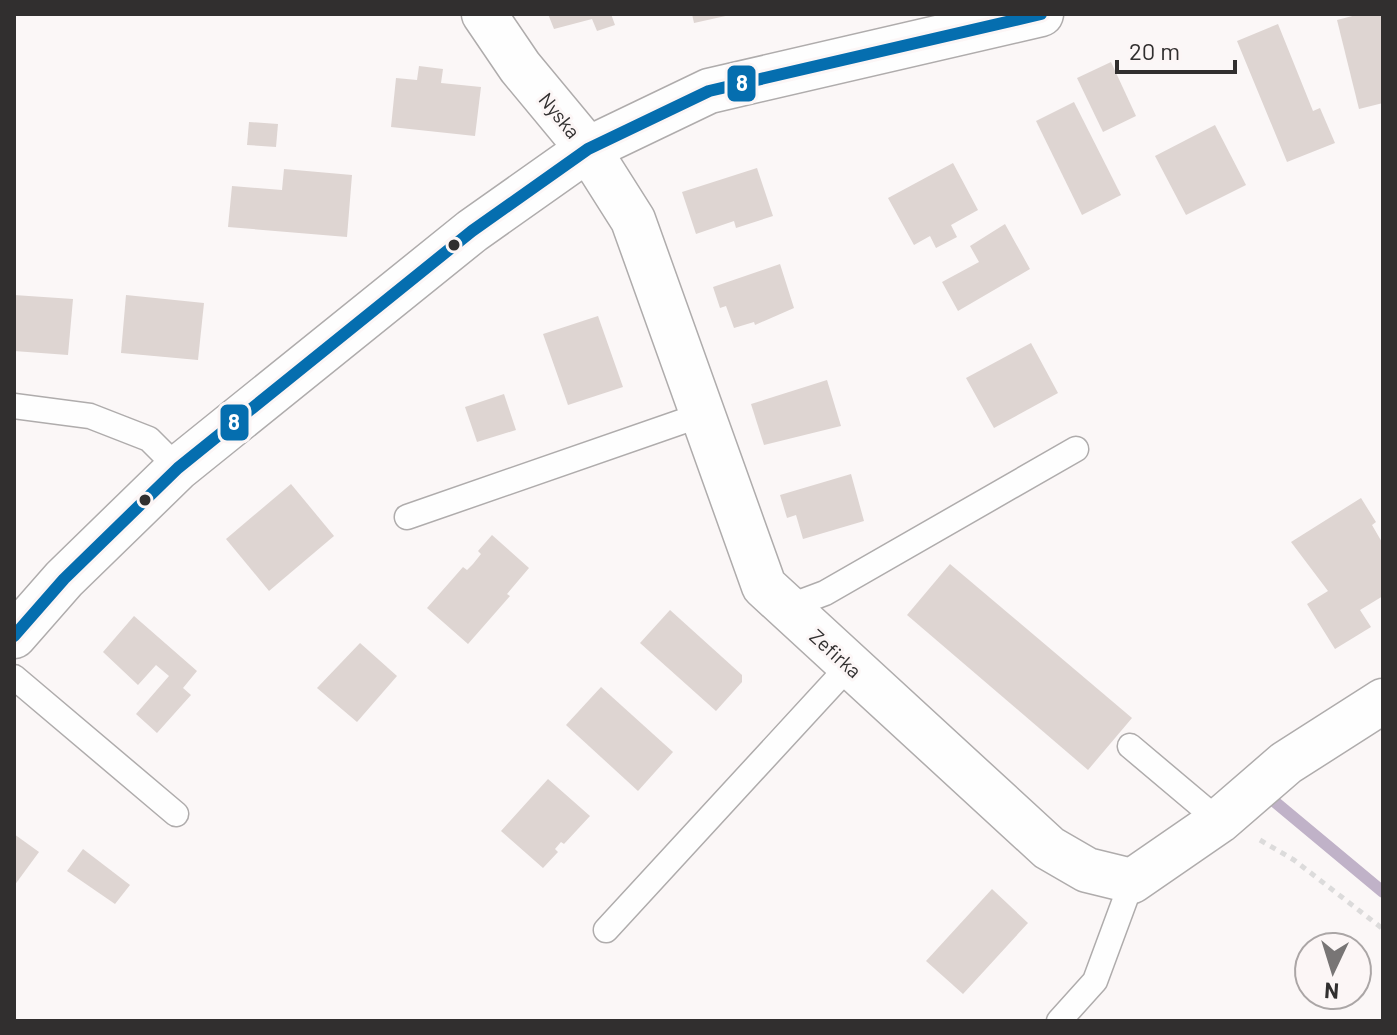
<svg xmlns="http://www.w3.org/2000/svg" width="1397" height="1035" font-family="Barlow,sans-serif">
<rect width="100%" height="100%" fill="#fbf7f7"/>
<g fill="none" stroke-linecap="round" stroke-linejoin="round">
<path stroke="#c0b2c8" stroke-width="12" d="M1275,802L1383,892"/>
</g>
<g fill="#ded5d2">
<path d="M548,14H611L615,25L597,31L592,19L554,29Z"/>
<path d="M692,14H730V15L694,23Z"/>
<path d="M1360,14H1381L1383,103L1359,109L1337,20Z"/>
<path d="M1278,24L1313,111L1320,108L1335,143L1287,162L1237,41Z"/>
<path d="M1111,62L1136,116L1103,132L1077,78Z"/>
<path d="M419,66L443,69L441,83L481,87L475,136L391,127L396,78L417,80Z"/>
<path d="M1074,102L1121,195L1082,215L1036,121Z"/>
<path d="M249,122L278,124L276,147L247,145Z"/>
<path d="M1215,125L1246,185L1186,215L1155,156Z"/>
<path d="M953,163L978,210L951,225L957,237L936,248L930,236L914,245L888,198Z"/>
<path d="M757,168L773,216L736,228L734,221L696,234L682,192Z"/>
<path d="M284,169L352,175L347,237L228,227L232,186L282,190Z"/>
<path d="M1005,224L1030,269L958,311L942,282L979,262L970,246Z"/>
<path d="M780,264L794,308L755,325L754,322L734,328L726,306L720,308L713,287Z"/>
<path d="M14,295L73,299L68,355L14,351Z"/>
<path d="M126,295L204,303L198,360L121,353Z"/>
<path d="M598,316L623,387L568,405L543,334Z"/>
<path d="M1031,343L1058,393L994,428L966,378Z"/>
<path d="M827,380L841,426L764,445L751,404Z"/>
<path d="M504,394L516,430L477,442L465,407Z"/>
<path d="M851,474L864,521L803,539L796,515L787,518L780,495Z"/>
<path d="M291,484L334,536L269,591L226,539Z"/>
<path d="M1361,498L1376,522L1372,525L1383,544V596L1360,610L1371,627L1335,649L1307,604L1328,591L1291,542Z"/>
<path d="M492,535L529,568L507,594L510,596L468,644L427,608L463,567L467,570L473,564L481,554L478,551Z"/>
<path d="M950,564L1132,718L1088,770L907,615Z"/>
<path d="M670,610L742,675V682L716,711L640,643Z"/>
<path d="M134,616L197,671L183,688L191,695L157,733L136,714L169,676L156,665L138,685L103,652Z"/>
<path d="M360,643L397,676L357,722L317,688Z"/>
<path d="M601,687L673,752L638,791L566,725Z"/>
<path d="M548,779L590,816L564,844L561,842L555,849L558,852L543,868L501,831Z"/>
<path d="M14,834L39,852L14,886Z"/>
<path d="M83,849L130,885L115,904L67,871Z"/>
<path d="M992,889L1028,923L963,994L926,961Z"/>
</g>
<g fill="none" stroke-linecap="round" stroke-linejoin="round">
<g stroke="#afacac" stroke-width="27">
<g id="service">
<path d="M14,406L90,416L149,439L178,468"/>
<path d="M407,517L701,415"/>
<path d="M785,608L825,593L1076,449"/>
<path d="M14,677L176,814"/>
<path d="M1130,746L1219,821"/>
<path d="M606,930L850,665"/>
<path d="M1059,1021L1095,981L1132,881"/>
</g>
</g>
<g stroke="#afacac" stroke-width="47">
<path id="minor" d="M484,14L520,67L588,149L633,220L764,586L1049,848L1087,870L1132,881L1219,821L1286,763L1383,701"/>
</g>
<g stroke="#afacac" stroke-width="47">
<path id="tertiary" d="M14,636L64,579L178,468L472,231L588,149L709,91L1041,14"/>
</g>
<path stroke="#dcdbdb" stroke-width="5" stroke-dasharray="6 6" stroke-linecap="butt" d="M1260,840L1294,860L1383,929"/>
<use href="#service" stroke="#fefefe" stroke-width="24"/>
<use href="#minor" stroke="#fefefe" stroke-width="44"/>
<use href="#tertiary" stroke="#fefefe" stroke-width="44"/>
<g stroke="#fcf6f6" stroke-width="18">
<path id="bus-1" d="M14,636L64,579L178,468L472,231L588,149L709,91L1041,14"/>
</g>
<use href="#bus-1" stroke="#056eaf" stroke-width="12"/>
</g>
<g fill="#312f2f" stroke="#fcf6f6" stroke-width="3">
<circle cx="454" cy="245" r="7"/>
<circle cx="145" cy="500" r="7"/>
</g>
<g text-anchor="middle" dominant-baseline="central" stroke-width="6" stroke-linejoin="round" paint-order="stroke">
<g font-size="20" fill="#312f2f" stroke="#fcf6f6">
<text transform="translate(560 115) rotate(51)">Nyska</text>
<text transform="translate(836 653) rotate(42)">Zefirka</text>
</g>
</g>
<g stroke="#fcf6f6" stroke-width="3">
<rect x="726" y="64" width="31" height="39" rx="8" fill="#056eaf"/>
<rect x="219" y="403" width="31" height="39" rx="8" fill="#056eaf"/>
</g>
<g font-size="22" text-anchor="middle" font-weight="bold" fill="#fff">
<text x="742" y="91">8</text>
<text x="234" y="430">8</text>
</g>
<rect width="1397" height="1035" fill="none" stroke="#312f2f" stroke-width="32"/>
<g transform="translate(1333 971) rotate(184)"><circle r="38" fill="#fcf6f6" stroke="#aba6a6" stroke-width="2"/>
<path d="M0-6L14 30L0 20L-14 30Z" fill="#787575"/>
<text y="-12" font-size="22" font-weight="bold" text-anchor="middle" fill="#312f2f">N</text>
</g>
<path d="M1117 60v12h118v-12" fill="none" stroke="#312f2f" stroke-width="4"/>
<text x="1129" y="60" font-size="24" fill="#312f2f" stroke="#fcf6f6" stroke-width="6" paint-order="stroke">20 m</text>
</svg>
